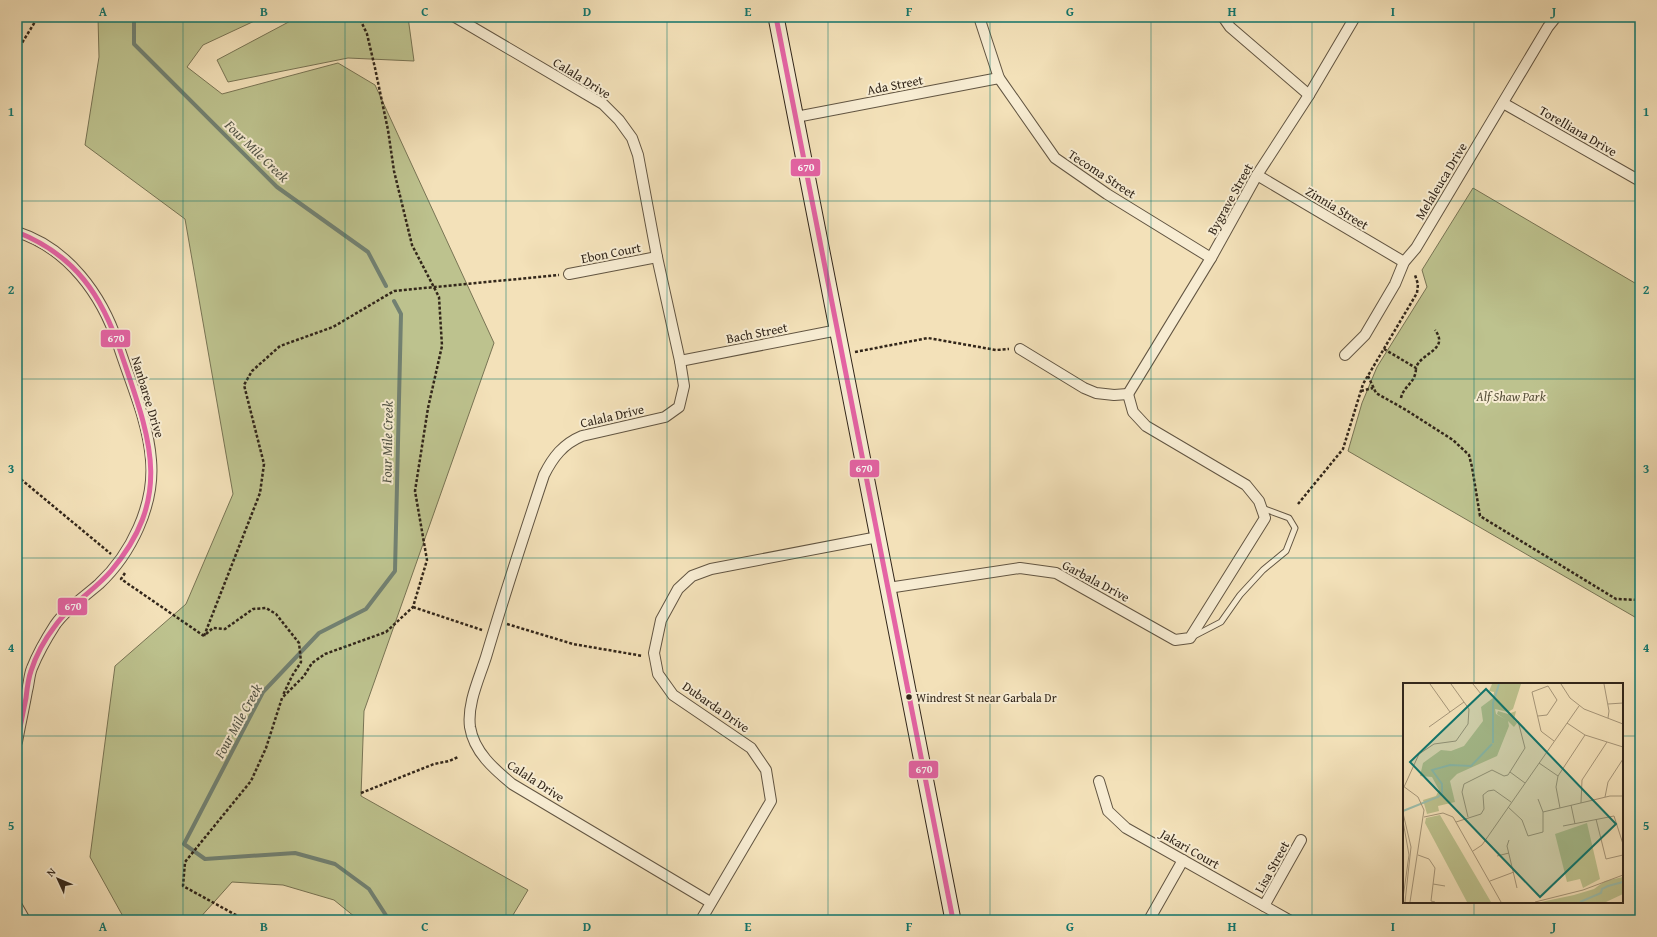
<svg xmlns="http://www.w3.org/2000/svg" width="1657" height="937" font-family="'Gentium Book Plus',serif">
<rect width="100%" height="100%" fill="#f3e1b9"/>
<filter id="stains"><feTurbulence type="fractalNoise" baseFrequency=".005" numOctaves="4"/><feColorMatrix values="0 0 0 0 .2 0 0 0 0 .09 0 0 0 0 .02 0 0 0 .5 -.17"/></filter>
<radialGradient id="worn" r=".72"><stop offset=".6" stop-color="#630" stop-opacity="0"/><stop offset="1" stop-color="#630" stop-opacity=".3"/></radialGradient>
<g fill="#bdc28e" stroke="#787454">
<path d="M98,17H263L203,45L187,67L222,94L338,63L375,85L494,343L364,711L361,796L528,890L510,920H357L355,917L334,900L283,885L232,882L198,920H125L90,857L115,666L186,604L233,494L185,219L85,145L99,57Z"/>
<path d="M298,17H408L414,61L348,58L228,82L217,60Z"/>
<path d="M1473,188L1640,286V620L1348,451L1362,403L1377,367L1427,287L1422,270Z"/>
</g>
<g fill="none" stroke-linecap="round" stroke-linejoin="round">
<g stroke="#728172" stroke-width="4">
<path d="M134,17V44L277,187L368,252L386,286"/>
<path d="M389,920L369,889L335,864L295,853L205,859L184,844L263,692L319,633L366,609L395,571L401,314L394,301"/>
</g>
<g stroke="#625542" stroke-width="7">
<path id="lane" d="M1194,636L1221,622L1240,595L1263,570L1286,551L1295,528L1289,518L1262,508"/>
</g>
<g stroke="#625542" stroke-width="12">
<g id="street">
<path d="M455,17L603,104L619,120L632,138L638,155L657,257L680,361L684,386L679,407L665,417L582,436C563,444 553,457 544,475C524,535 504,596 486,657C479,679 467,704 470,727C474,752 494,769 512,784L710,902"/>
<path d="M979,17L999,78L1055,158L1107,194L1211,258"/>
<path d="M1223,17L1230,27L1309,95"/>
<path d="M1503,103L1640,181"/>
<path d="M796,117L999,78"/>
<path d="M1257,175L1404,262"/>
<path d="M17,232C68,248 102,295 118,344C130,382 148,420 151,460C155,505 131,554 99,584C84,597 66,609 55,625C46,639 38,653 32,668C29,675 29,684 27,691C24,708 20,725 17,742"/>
<path d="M569,274L657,257"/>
<path d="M1020,349L1084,388L1096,393L1114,395L1128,394"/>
<path d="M1345,355L1365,335L1395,284L1404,262L1416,248L1548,27L1556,17"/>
<path d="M680,361L838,330"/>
<path d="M1128,394L1211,258L1257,175L1309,95L1355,17"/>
<path d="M888,588L1020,568L1056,573L1175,640L1190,638L1265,518L1259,501L1246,485L1146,426L1133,412L1128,394"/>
<path d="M1099,781L1108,811L1126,828L1289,920"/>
<path d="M17,906L25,920"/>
<path d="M1264,906L1301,840"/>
<path d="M701,920L771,801L766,770L751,748L673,695L658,674L654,653L661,620L678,589L692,576L711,569L878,537"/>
<path d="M1149,920L1183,860"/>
</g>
</g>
<g stroke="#32261a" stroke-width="17">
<path id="secondary" d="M776,17L953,920"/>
</g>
<g stroke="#32261a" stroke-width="2.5" stroke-dasharray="3 2" stroke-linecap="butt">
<path d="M17,51L38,17"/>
<path d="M1384,349L1416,368C1420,353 1450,350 1435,330"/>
<path d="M855,352L928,338L996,350L1009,349"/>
<path d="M1368,376L1376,393L1406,410L1453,440L1469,455L1472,467L1480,516L1616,599L1640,600"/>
<path d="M1361,391L1373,388"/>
<path d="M1401,398C1404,385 1416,383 1416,368"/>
<path d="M17,476L111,554"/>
<path d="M1298,504L1343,449L1363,384L1417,293L1418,284L1415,275"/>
<path d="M125,573L121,579L204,636"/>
<path d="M413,607L482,630"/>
<path d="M507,624L573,644L643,656"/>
<path d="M206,634L213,628L225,629L253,609L266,608L276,614L299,643L300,652L301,662L292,676L283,695"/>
<path d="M204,636L260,493L264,464L244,385L252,371L280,346L333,327L394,291L559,275"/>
<path d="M361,793L434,764L449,761L458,757"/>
<path d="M245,920L183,886L185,862L251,781L266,748L282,698L304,676L312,663L325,654L386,632L413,607L427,560L415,491L428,408L442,346L439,297L412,245L394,171L388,130L375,68L367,34L359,17"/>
</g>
<use href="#lane" stroke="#f7ecd2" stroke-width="5"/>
<use href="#street" stroke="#f7ecd2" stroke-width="10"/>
<use href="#secondary" stroke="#f7ecd2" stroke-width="15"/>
<g stroke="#f7ecd2" stroke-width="8">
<g id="bus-1">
<path d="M776,17L953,920"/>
<path d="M17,232C75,255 102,295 121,353C149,436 175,495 111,571C94,591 70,604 55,626C45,639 36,655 31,671C28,679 27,689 26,698C23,712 20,727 17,742"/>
</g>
</g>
<use href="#bus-1" stroke="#e463a4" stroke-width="5"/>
</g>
<path fill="none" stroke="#0f766e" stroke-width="1" stroke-opacity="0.55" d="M183,17V920M345,17V920M506,17V920M667,17V920M828,17V920M990,17V920M1151,17V920M1312,17V920M1474,17V684M17,201H1640M17,379H1640M17,558H1640M17,736H1404M1622,736H1640M1474,902V920"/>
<circle fill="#32261a" stroke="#f7ecd2" stroke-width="1.5" cx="909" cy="697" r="3.5"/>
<g text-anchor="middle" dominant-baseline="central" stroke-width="4" stroke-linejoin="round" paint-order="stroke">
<g font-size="12" fill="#32261a" stroke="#f7ecd2" text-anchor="start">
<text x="916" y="697">Windrest St near Garbala Dr</text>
</g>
<g font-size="13" fill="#32261a" stroke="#f7ecd2">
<text transform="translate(582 78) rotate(32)">Calala Drive</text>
<text transform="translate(895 85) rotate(-11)">Ada Street</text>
<text transform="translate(1578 131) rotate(30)">Torelliana Drive</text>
<text transform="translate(1102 174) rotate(33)">Tecoma Street</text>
<text transform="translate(1441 181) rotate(-59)">Melaleuca Drive</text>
<text transform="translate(1230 199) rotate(-61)">Bygrave Street</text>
<text transform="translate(1337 208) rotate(31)">Zinnia Street</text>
<text transform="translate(611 253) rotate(-11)">Ebon Court</text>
<text transform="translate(757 333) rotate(-11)">Bach Street</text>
<text transform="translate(148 397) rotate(73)">Nanbaree Drive</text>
<text transform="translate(612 416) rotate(-13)">Calala Drive</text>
<text transform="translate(1096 581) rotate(28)">Garbala Drive</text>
<text transform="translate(716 707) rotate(35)">Dubarda Drive</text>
<text transform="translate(536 781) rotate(33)">Calala Drive</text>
<text transform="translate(1190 849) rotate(30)">Jakari Court</text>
<text transform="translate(1272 867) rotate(-61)">Lisa Street</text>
</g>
<g font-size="13" font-style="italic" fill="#554d37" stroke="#f7ecd2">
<text x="1511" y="396">Alf Shaw Park</text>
</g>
<g font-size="14" font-style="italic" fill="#525446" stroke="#f7ecd2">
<text transform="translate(257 151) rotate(44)">Four Mile Creek</text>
<text transform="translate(387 442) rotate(-89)">Four Mile Creek</text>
<text transform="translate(238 721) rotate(-61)">Four Mile Creek</text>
</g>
</g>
<g transform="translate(1403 683)">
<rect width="220" height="220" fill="#f3e1b9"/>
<path d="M89,1H118L110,26L105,29L92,26L93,31L102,36L94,31L95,28L105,31L113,28L111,37L114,40L111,44L105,38L106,43L94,73L54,91L47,98L52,119L35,123L36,128L24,131L20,117L33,113L36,107L29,94L17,93L20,80L38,67L48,68L61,63L80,38L78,24L90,15L91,9L86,8ZM37,132L88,219H64L22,140L23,135ZM184,140L197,196L180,205L177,196L164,199L152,151ZM220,194V211L203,219H138L171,212L191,206L202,198Z" fill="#bdc28e"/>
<path fill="none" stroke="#9cbeac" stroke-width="2" d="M90,60V20L96,1M0,128L35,114L39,110V101L29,87L47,82L68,83L89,61M177,219L198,210L199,206L205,203L220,199"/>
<path fill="none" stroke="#a69679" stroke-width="1" d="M27,1L47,29M70,1L78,11M158,1L167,15L181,26L220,41M201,1L206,28L205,35M205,21L220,20M135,33L144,32L154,17L145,3L129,9L138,48L139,49L151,58M164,40L182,52L220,64M26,44L61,19M136,80L155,93M107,89L122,100M0,103L15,114L21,127L7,219M1,104L16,71L31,61L53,58L65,41L66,26L48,1M202,114L205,99L220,76M178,120L179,97L204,59M168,122L172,141M105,124L119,137L125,153L140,149V129L135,116M157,125L153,104L155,93L182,52M140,129L207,113H220M0,130L8,164L2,219M21,134L40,130L50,134L98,219M65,134L59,109L61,101L89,87L101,93L105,92L122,65L115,38M193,136L203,176L220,172M0,138L6,172L0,215M53,139L78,131L81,126L80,112L85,108L91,107L108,119M160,143L211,133L220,161M106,157L104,163L114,205M70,168L79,162L176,23M15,172L26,176L32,185L28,218L32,219M94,173L106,170M87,198L111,189M30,201L42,203M132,219L180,207L220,192"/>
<path fill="#0f766e" fill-opacity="0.15" stroke="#0f766e" stroke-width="2" d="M83,6L213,141L137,214L7,79Z"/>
<rect width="220" height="220" fill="none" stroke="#32261a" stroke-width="2"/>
</g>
<g stroke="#f7ecd2" stroke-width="1.5">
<rect x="790" y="158" width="31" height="19" rx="4" fill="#e463a4"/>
<rect x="100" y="329" width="31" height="19" rx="4" fill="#e463a4"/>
<rect x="849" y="459" width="31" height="19" rx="4" fill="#e463a4"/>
<rect x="57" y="597" width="31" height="19" rx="4" fill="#e463a4"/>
<rect x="908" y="760" width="31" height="19" rx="4" fill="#e463a4"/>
</g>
<g font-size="11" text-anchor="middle" font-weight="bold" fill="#fff">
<text x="806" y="171">670</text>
<text x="116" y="342">670</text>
<text x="864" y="472">670</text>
<text x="73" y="610">670</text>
<text x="924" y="773">670</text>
</g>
<rect width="1657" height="937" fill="none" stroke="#f3e1b9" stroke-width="44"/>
<g transform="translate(58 879) rotate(314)" stroke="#f7ecd2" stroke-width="3" paint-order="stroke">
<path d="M0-3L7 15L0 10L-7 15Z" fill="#32261a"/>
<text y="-6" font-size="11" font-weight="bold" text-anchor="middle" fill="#32261a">N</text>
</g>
<rect x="22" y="22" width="1613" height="893" fill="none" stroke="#0f766e" stroke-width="1.5"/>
<g font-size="13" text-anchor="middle" font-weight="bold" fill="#0f766e">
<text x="103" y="16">A</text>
<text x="264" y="16">B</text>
<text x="425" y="16">C</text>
<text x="587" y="16">D</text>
<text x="748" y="16">E</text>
<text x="909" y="16">F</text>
<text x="1070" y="16">G</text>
<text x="1232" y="16">H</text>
<text x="1393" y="16">I</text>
<text x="1554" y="16">J</text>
<text x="11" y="116">1</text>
<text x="1646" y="116">1</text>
<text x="11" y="294">2</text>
<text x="1646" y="294">2</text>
<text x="11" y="473">3</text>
<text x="1646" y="473">3</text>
<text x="11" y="652">4</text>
<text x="1646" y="652">4</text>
<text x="11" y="830">5</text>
<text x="1646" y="830">5</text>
<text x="103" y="931">A</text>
<text x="264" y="931">B</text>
<text x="425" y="931">C</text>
<text x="587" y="931">D</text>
<text x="748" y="931">E</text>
<text x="909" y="931">F</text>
<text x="1070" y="931">G</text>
<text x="1232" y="931">H</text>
<text x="1393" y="931">I</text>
<text x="1554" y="931">J</text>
</g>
<rect width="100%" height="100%" filter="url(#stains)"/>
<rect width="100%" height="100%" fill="url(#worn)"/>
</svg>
